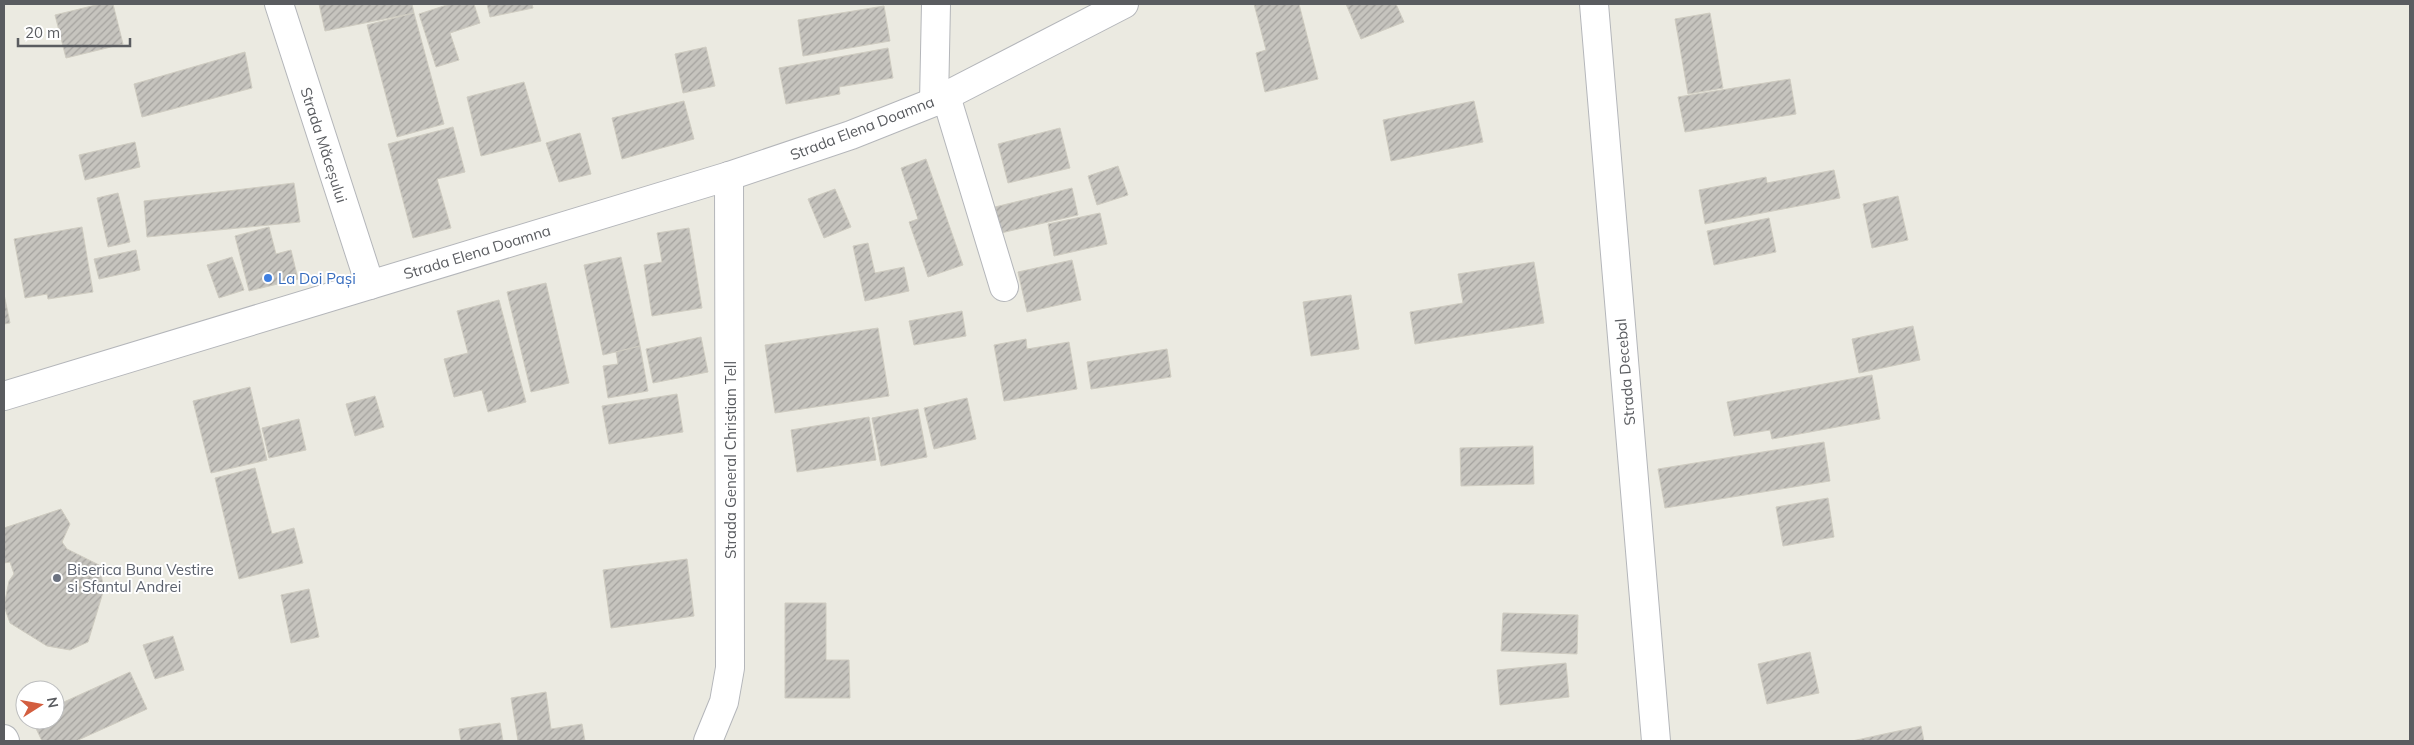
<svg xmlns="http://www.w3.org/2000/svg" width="2414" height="745" font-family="Mulish,sans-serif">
<defs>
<pattern id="building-hatch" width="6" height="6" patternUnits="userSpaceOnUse" patternTransform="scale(1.25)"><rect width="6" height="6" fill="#c6c4be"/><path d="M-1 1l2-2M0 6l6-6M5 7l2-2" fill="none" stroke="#a4a29e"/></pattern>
</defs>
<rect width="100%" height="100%" fill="#ebeae1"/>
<g fill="url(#building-hatch)" stroke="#cfccc1">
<path d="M100,4H113L123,44L66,58L55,15Z"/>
<path d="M319,4H412L414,13L325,31Z"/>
<path d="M450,4H474L480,23L450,33L459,60L436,67L419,14Z"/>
<path d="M487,4H532L533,8L490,17Z"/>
<path d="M1254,4H1299L1318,79L1265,92L1256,53L1266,50Z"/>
<path d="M1346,4H1396L1404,22L1361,39Z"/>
<path d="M884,6L890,41L803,56L798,20Z"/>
<path d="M414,13L444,124L397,137L367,25Z"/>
<path d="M1710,13L1723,88L1688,94L1675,19Z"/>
<path d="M706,47L715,86L683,93L675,54Z"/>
<path d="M888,48L893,78L839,87L840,94L786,104L779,68Z"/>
<path d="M245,52L252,88L142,117L134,84Z"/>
<path d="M1790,79L1796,114L1685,132L1678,97Z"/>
<path d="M524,82L541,141L481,156L467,97Z"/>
<path d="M684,101L694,139L622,159L612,118Z"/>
<path d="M1474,101L1483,142L1391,161L1383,120Z"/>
<path d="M453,127L465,172L437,179L451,228L413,238L388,144Z"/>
<path d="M1060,128L1070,168L1008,183L998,144Z"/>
<path d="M580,133L591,174L559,182L546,143Z"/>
<path d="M135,142L140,167L85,180L79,155Z"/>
<path d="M926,159L963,265L928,277L909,222L918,219L901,168Z"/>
<path d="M1118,166L1128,195L1097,205L1088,176Z"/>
<path d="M1834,170L1840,198L1705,224L1699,190L1766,177L1767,183Z"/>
<path d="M294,183L300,222L147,237L144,201Z"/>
<path d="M1072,188L1078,215L1001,233L995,207Z"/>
<path d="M835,189L851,227L824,238L808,199Z"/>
<path d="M118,193L130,242L108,247L97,198Z"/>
<path d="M1898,196L1908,240L1872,248L1863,204Z"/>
<path d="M1100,213L1107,244L1054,256L1048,224Z"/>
<path d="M1769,218L1776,252L1714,265L1707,231Z"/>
<path d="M82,227L93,292L48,299L47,294L25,298L14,239Z"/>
<path d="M269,227L276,254L291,250L298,279L249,291L235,236Z"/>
<path d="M689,228L702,308L652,316L644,265L662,262L657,233Z"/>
<path d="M868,243L875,273L904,267L909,291L865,301L853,246Z"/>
<path d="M136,250L140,270L99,279L94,259Z"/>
<path d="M232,257L244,290L219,298L207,265Z"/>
<path d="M621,257L640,346L603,355L584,265Z"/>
<path d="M1072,260L1081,300L1027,312L1018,272Z"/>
<path d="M1534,262L1544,323L1415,344L1410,312L1463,303L1458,274Z"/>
<path d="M546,283L569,383L531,392L507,292Z"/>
<path d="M4,294L10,323L4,324Z"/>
<path d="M1351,295L1359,349L1311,356L1303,302Z"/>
<path d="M499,300L526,402L488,412L482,390L454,397L444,359L468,353L457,311Z"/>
<path d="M962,311L966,336L914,345L909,321Z"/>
<path d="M1913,326L1920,360L1859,373L1852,339Z"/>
<path d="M878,328L889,396L775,413L765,345Z"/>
<path d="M701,337L708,372L653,383L646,349Z"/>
<path d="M1026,339L1027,349L1069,342L1077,389L1004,401L994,345Z"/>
<path d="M640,346L648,391L608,398L603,366L618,364L616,352Z"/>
<path d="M1167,349L1171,377L1091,389L1087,362Z"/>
<path d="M1872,375L1880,419L1772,439L1770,430L1734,436L1727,402Z"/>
<path d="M250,387L267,460L211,473L193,401Z"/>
<path d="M677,394L683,432L609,444L602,406Z"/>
<path d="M375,396L384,427L355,436L346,404Z"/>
<path d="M967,398L976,439L934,449L924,408Z"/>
<path d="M918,409L927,457L881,466L872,418Z"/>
<path d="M869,417L876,460L797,472L791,430Z"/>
<path d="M299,419L306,450L269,458L262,428Z"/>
<path d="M1824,442L1830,481L1665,508L1658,469Z"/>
<path d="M1533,446L1534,484L1461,486L1460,448Z"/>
<path d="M255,468L272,534L294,528L303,563L239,579L215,478Z"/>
<path d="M1828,498L1834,537L1783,546L1776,507Z"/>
<path d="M61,509L70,524L62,542L67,549L99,565L104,589L88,642L70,650L47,646L10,623L4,606L9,581L14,574L10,562L4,563V528Z"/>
<path d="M687,559L694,616L611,628L603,570Z"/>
<path d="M309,589L319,637L291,643L281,595Z"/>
<path d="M785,603H826V660H849L850,698H785Z"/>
<path d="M1503,613L1578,615L1577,654L1501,651Z"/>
<path d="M173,636L184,670L155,679L143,645Z"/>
<path d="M1810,652L1819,693L1767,704L1758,664Z"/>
<path d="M1566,663L1569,697L1500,705L1497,670Z"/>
<path d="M130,672L147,709L76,741H42L32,720H55V706Z"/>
<path d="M546,692L551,729L582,724L585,741H518L511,698Z"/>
<path d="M500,723L503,741H461L459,729Z"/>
<path d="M1921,726L1924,741H1852Z"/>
</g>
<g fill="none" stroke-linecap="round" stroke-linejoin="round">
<g stroke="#b4b6ba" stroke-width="30">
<g id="minor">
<path d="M279,4L370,285"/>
<path d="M1594,4L1656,741"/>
<path d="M946,96L1004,287"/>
<path d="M934,102L936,4"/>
<path d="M4,396L729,176L851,135L934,102L1124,4"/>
<path d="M708,741L724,702L730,668L729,176"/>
</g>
</g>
<g stroke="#b4b6ba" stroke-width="30">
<path id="tertiary" d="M4,739L5,741"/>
</g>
<use href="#minor" stroke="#fff" stroke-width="28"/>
<use href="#tertiary" stroke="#fff" stroke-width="28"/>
</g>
<circle fill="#3f7fe0" stroke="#fff" stroke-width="2" cx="268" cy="278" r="5"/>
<circle fill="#6b7280" stroke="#fff" stroke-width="2" cx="57" cy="578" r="5"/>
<g text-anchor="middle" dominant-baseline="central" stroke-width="4" stroke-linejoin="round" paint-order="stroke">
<g font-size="15" fill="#5a5c60" stroke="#fff">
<text transform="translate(862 128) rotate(-21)">Strada Elena Doamna</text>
<text transform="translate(324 145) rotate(72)">Strada Măceșului</text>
<text transform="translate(477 252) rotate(-17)">Strada Elena Doamna</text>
<text transform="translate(1625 372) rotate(-95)">Strada Decebal</text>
<text transform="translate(730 460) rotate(-90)">Strada General Christian Tell</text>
</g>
<g font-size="15" fill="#366cbe" stroke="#fff" text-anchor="start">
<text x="278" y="278">La Doi Pași</text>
</g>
<g font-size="15" fill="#5b616d" stroke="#fff" text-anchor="start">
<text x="67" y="569">Biserica Buna Vestire<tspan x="67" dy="17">si Sfantul Andrei</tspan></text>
</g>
</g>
<rect width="2414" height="745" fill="none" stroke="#5a5c60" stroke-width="10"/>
<g transform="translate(40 705) rotate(79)"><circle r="24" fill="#ffffff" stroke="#bdbebf"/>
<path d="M0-4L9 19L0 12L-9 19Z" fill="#d35e3f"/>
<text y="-8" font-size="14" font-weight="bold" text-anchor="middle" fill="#5a5c60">N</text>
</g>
<path d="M18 38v8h112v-8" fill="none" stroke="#5a5c60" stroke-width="2.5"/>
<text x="25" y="38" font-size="15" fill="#5a5c60" stroke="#ffffff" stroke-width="4" paint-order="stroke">20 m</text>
</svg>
